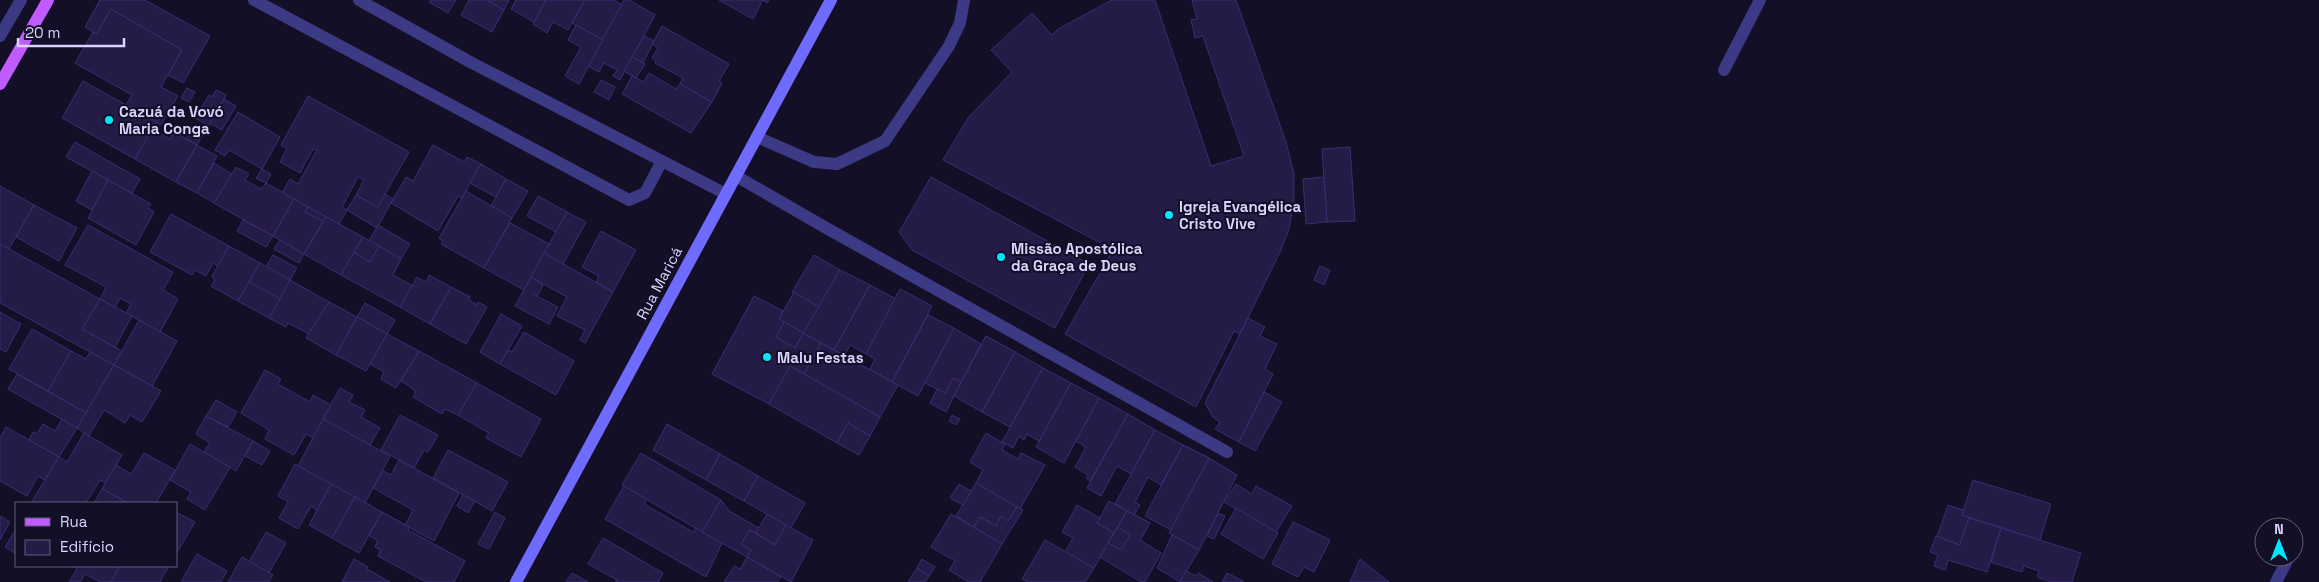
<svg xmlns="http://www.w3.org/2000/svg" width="2319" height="582" font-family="'Space Grotesk',sans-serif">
<rect width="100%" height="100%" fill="#130f26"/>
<g fill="#241b47" stroke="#3b2d73">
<path d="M100,0H145L210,36L183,83L168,75L182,50L111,9L97,34L85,27Z"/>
<path d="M431,0H456L448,13L429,2Z"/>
<path d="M469,0H487L504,10L492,32L461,15Z"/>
<path d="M487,0H509L504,10Z"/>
<path d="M516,0H546L534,22L511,9Z"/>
<path d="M546,0H585L568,30L553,22L547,33L533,24Z"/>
<path d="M585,0H614L622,5L603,40L572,23Z"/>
<path d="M624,0H629L655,15L620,80L613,76L617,70L604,63L599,72L588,66Z"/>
<path d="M719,0H769L767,3L763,0L753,19Z"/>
<path d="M1112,0H1155L1211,166L1244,156L1203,36L1195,38L1191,20L1197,19L1192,0H1236L1286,142L1294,174V200L1289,229L1280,252L1240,334L1234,331L1196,407L1065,334L1108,259L1112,249L943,160L968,118L1012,72L991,50L1032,13L1052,35L1058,29Z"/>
<path d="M111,9L182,50L161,87L178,96L161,125L126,105L132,95L75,63L93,32L97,34Z"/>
<path d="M576,25L603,40L579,84L565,76L581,47L568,40Z"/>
<path d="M662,26L729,64L719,81L722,83L712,102L680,84L683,78L655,63L656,61L652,58L658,48L652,44L654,41Z"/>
<path d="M644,36L654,41L643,63L632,57Z"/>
<path d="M632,57L645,64L636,78L624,71Z"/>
<path d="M649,73L676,89L680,84L712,102L691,133L622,94L632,76L644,82Z"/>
<path d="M601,80L615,87L609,100L594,92Z"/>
<path d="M83,81L157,122L135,159L62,118Z"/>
<path d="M187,88L195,92L189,102L181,98Z"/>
<path d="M216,90L226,95L209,126L195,118L209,95L212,97Z"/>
<path d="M308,96L409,152L378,207L356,195L364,180L358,177L342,207L347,210L339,224L282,193L290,179L298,184L317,150L313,149L300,173L280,162L287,148L281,145Z"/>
<path d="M224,99L236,106L222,130L210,123Z"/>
<path d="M238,112L280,137L262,169L229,150L225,156L215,150Z"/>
<path d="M193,127L204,133L197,145L186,139Z"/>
<path d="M152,129L170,139L174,132L197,145L176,182L135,159Z"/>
<path d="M75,142L140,179L132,193L66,157Z"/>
<path d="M197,145L217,156L197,193L176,182Z"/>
<path d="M433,145L464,162L467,157L481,164L462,198L458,196L438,231L391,203L406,177L413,181Z"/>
<path d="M1350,147L1355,221L1327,222L1322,149Z"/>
<path d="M214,163L232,174L214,203L197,193Z"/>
<path d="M481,164L506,179L496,197L470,183Z"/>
<path d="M236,167L249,174L245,180L261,189L266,183L294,199L273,236L214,203Z"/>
<path d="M262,169L271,174L266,183L256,178Z"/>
<path d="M92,171L108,180L92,210L76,201Z"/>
<path d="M931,177L1089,264L1055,328L912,250L899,232Z"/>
<path d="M1324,177L1327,222L1306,224L1303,179Z"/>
<path d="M506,179L528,191L512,218L491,206Z"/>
<path d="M108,180L151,204L148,208L154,212L136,245L88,218Z"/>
<path d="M0,186L34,205L9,249L0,244Z"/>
<path d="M466,191L512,218L484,268L441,244L443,241L439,238Z"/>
<path d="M385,194L393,199L377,228L347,210L356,195L378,207Z"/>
<path d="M538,196L567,212L556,232L527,216Z"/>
<path d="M294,199L308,207L305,212L323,221L304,254L273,236Z"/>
<path d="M34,205L77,228L59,261L16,237Z"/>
<path d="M308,207L326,217L323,221L305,212Z"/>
<path d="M567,212L586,222L563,264L544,253Z"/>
<path d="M171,214L229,246L218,266L213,263L206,276L195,270L192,275L150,252Z"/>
<path d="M326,217L363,237L341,275L304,254Z"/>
<path d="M243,220L273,236L266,247L237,231Z"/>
<path d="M510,223L549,244L524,290L484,268Z"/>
<path d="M88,225L173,272L163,290L178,299L160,332L126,313L131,304L120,298L115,307L100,299L106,287L65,265Z"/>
<path d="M378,225L410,244L401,259L369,241Z"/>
<path d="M601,231L636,250L613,292L596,282L599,276L582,267Z"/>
<path d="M363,237L379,246L370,262L354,252Z"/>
<path d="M280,240L304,254L299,263L274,249Z"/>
<path d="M0,244L100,299L82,329L122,351L114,365L0,303Z"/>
<path d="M229,246L260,263L238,301L211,286L215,280L212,276Z"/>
<path d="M379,246L401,259L393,275L413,286L400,307L341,275L354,252L370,262Z"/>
<path d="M544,253L613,292L585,343L580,340L585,330L557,316L567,297L531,277Z"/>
<path d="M273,255L297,268L290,280L266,267Z"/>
<path d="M814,255L840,270L819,307L792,292Z"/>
<path d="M260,263L290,280L280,299L249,282Z"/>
<path d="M1320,266L1330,270L1324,285L1314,280Z"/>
<path d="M840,270L870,285L834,350L803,333Z"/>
<path d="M429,275L451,287L430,324L400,307L417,277L426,282Z"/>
<path d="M531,277L543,285L538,295L534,293L533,294L558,307L549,324L515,306Z"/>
<path d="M290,280L329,302L309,334L288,323L286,327L269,318Z"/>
<path d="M249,282L280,299L269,318L238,301Z"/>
<path d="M870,285L896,299L866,354L850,345L845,355L834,350Z"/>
<path d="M451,287L470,297L469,300L477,305L478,302L487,307L466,344L430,324Z"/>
<path d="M900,289L932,306L892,382L870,369L875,359L866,354Z"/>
<path d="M794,292L819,307L803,333L779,319Z"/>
<path d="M754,296L783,311L779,319L784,322L776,337L795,348L803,333L821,343L804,374L790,366L769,404L712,374Z"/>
<path d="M100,299L132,316L115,347L82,329Z"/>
<path d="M329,302L357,317L336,355L306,338Z"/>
<path d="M365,303L395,320L387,334L357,317Z"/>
<path d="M0,312L21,324L6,352L0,349Z"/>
<path d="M501,314L522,326L500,364L480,352Z"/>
<path d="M928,315L954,328L918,396L892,382Z"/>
<path d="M357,317L387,334L366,371L336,355Z"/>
<path d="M1248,318L1265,327L1260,336L1277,344L1265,369L1273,374L1239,442L1215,429L1220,422L1213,417L1205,403Z"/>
<path d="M139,320L177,341L152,386L114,365Z"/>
<path d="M784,322L803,333L795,348L776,337Z"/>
<path d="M954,328L981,344L961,382L953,378L945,393L925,383Z"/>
<path d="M32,329L71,351L48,391L9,369Z"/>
<path d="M524,332L574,361L556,395L500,364L508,350L512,352Z"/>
<path d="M387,334L419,351L396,388L381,379L384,372L370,364Z"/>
<path d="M986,336L1015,352L1006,368L977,353Z"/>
<path d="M986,336L1015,352L982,412L954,396Z"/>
<path d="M821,343L898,385L880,417L804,374Z"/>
<path d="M71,351L86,359L90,352L114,365L86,413L48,391Z"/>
<path d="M419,351L477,383L458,415L445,409L442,414L413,397L416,391L401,381Z"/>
<path d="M1015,352L1043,368L1010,427L982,412Z"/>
<path d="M114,365L161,391L142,422L130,415L125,423L104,410L89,436L77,428Z"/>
<path d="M790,366L880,417L870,436L848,423L837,443L769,404Z"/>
<path d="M1043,368L1071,383L1039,441L1027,434L1024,440L1019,436L1013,448L1002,442Z"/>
<path d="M265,370L281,379L278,384L310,402L313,395L331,405L313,438L306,434L294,455L265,439L269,430L241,413Z"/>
<path d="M17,374L86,413L77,428L8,389Z"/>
<path d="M953,378L961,382L946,412L930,403L937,389L945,393Z"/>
<path d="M477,383L541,419L521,457L486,438L489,433L458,415Z"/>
<path d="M1071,383L1099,398L1064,463L1036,447Z"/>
<path d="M340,388L353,395L349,402L365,410L361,417L380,428L370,445L323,419Z"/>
<path d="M1264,392L1282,402L1255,451L1239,442Z"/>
<path d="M1099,398L1128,414L1090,481L1086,478L1088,475L1075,467L1086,447L1076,441Z"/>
<path d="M216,400L237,412L228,427L206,416Z"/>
<path d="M1128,414L1155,430L1131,474L1117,466L1101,496L1087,488Z"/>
<path d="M400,415L438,435L428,452L424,450L414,468L381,450Z"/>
<path d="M952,415L960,419L956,425L949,421Z"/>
<path d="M206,416L253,441L236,471L204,452L210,443L196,434Z"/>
<path d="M62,419L77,428L59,457L29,440L33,432L37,434L43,424L55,431Z"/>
<path d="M323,419L390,456L365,503L298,466Z"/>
<path d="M848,423L870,436L859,455L837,443Z"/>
<path d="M667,424L720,454L706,480L653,450Z"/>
<path d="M6,427L59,457L45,480L38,476L27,496L0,481V438Z"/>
<path d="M1155,430L1183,445L1161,485L1148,477L1135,502L1140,505L1134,515L1115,504Z"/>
<path d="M84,433L122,455L106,483L100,480L86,503H31L59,457L67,462Z"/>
<path d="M986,433L1005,444L1002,450L1018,459L1021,453L1045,465L1020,509L976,483L983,470L970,462Z"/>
<path d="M253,441L270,451L262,465L245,456Z"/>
<path d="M190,444L230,467L205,510L187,499L191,492L170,480Z"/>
<path d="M1183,445L1209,458L1188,498L1161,485Z"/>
<path d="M1183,445L1209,458L1171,530L1145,516Z"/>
<path d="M448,450L508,482L492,511L433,478Z"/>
<path d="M144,453L175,470L156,503H128L102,489L116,465L131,474Z"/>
<path d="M641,453L721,500L702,532L622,485Z"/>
<path d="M720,454L758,476L744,501L706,480Z"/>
<path d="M1209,458L1237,475L1199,550L1169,533Z"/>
<path d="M399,460L459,493L434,541L405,525L413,510L373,488L383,471L391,475Z"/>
<path d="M295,464L331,484L317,510L311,506L298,529L279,518L288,502L278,496Z"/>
<path d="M758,476L805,503L791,528L744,501Z"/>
<path d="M1973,480L2051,504L2040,540L1962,515Z"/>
<path d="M976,483L1017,507L1008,521L1001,516L996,526L980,517L974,527L956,516Z"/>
<path d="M331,484L355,497L332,538L309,525Z"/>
<path d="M959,484L971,491L963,505L950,498Z"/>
<path d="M1236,484L1252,494L1256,486L1292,506L1276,532L1224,502Z"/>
<path d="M624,486L647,499L644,504L693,532L696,528L722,543L706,577L605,519Z"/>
<path d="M102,489L128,503H94Z"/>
<path d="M463,495L475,501L468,513L457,506Z"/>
<path d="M355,497L382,512L359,553L332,538Z"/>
<path d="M721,500L729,511L759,528L756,533L750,530L741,544L751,550L747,557L702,532Z"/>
<path d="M1109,501L1127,511L1114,533L1097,523Z"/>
<path d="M1077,505L1100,518L1097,523L1114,533L1094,568L1065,552L1073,538L1062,532Z"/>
<path d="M1948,505L1963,510L1962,515L1969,518L1960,545L1937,537Z"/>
<path d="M1017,507L1023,510L1002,544L974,527L980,517L996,526L1001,516L1008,521Z"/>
<path d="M1236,508L1278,533L1263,559L1221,534Z"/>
<path d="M1127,511L1150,523L1140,540L1118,527Z"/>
<path d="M1127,511L1150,523L1140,540L1161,553L1145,582H1141L1100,557Z"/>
<path d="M176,512L195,522L176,554Z"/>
<path d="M382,512L409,527L390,562L378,556L381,550L375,547L378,541L369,535Z"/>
<path d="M382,512L409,527L408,530L465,561L454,582H426L378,556L381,550L375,547L378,541L369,535Z"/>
<path d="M495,512L505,518L489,549L478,544Z"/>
<path d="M1218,513L1225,516L1214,539L1207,536Z"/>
<path d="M767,514L786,525L775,545L756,533Z"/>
<path d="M951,514L1002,544L980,582H969L949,570L955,561L931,547Z"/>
<path d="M1,516L10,522L0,540V518Z"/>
<path d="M1969,518L2001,528L1987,572L1948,560L1945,570L1934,566L1938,555L1930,552L1936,536L1960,545Z"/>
<path d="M1293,522L1330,540L1314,572L1304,567L1298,577L1272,564Z"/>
<path d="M786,525L813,540L791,582L747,557L751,550L741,544L750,530L775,545Z"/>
<path d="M1118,527L1130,535L1121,550L1108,543Z"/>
<path d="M2001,528L2081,553L2072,582H2051L2037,577L2039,571L2024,566L2022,572L1991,562Z"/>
<path d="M16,529V554L5,547Z"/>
<path d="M266,532L286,543L269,573L249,562Z"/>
<path d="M1172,535L1199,550L1180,582L1157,568Z"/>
<path d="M603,538L663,573L658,582H615L617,580L588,564Z"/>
<path d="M1045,540L1094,568L1085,582H1028L1022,579Z"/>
<path d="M197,554L227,571L221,582H181Z"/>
<path d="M242,557L273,575L269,582H228Z"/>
<path d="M747,557L781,577L777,582H724L734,566L740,569Z"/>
<path d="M354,559L368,567L367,569L390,582H342Z"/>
<path d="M922,559L935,567L929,576L917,568Z"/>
<path d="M1360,559L1389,582H1350Z"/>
<path d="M73,566H120L111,582H100L85,574L80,582H69L77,569Z"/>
<path d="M120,566H169L160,582H111Z"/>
<path d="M917,568L929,576L925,582H908Z"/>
<path d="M1186,571L1196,576L1198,573L1213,582H1180Z"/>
<path d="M572,573L588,582H566Z"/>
<path d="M1227,573L1243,581V582H1222Z"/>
</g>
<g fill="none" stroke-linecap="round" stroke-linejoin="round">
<g stroke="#3d3a85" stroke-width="12">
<path d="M254,0L629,200L645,193L662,161"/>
<path d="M359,0L472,63L726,194"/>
<path d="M0,36L21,0"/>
<path d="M757,137L814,162L837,164L885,141L949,46L960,23L964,0"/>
</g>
<g stroke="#3d3a85" stroke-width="12">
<path d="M1724,70L1760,0"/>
<path d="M736,176L828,229L1227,452"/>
<path d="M2276,582L2289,557"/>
</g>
<path stroke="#6f6bff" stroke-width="12" d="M516,582L831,0"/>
<path stroke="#c25bff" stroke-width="12" d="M0,84L48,0"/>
</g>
<g fill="#00e5ff" stroke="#130f26" stroke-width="2">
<circle cx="109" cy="120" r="5"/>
<circle cx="1169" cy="215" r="5"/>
<circle cx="1001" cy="257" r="5"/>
<circle cx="767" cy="357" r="5"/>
</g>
<g text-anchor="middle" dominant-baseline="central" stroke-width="4" stroke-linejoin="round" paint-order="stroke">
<g font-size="15" font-weight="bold" fill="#d9d4ff" stroke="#130f26" text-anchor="start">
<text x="119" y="111">Cazuá da Vovó<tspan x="119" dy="17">Maria Conga</tspan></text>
<text x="1179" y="206">Igreja Evangélica<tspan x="1179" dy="17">Cristo Vive</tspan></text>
<text x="1011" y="248">Missão Apostólica<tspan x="1011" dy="17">da Graça de Deus</tspan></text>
<text x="777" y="357">Malu Festas</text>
</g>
<g font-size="15" fill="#d9d4ff" stroke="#130f26">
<text transform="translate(659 283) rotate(-62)">Rua Maricá</text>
</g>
</g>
<rect x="15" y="502" width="162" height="65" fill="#130f26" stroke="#625e7d"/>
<rect x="25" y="518" width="25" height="8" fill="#c25bff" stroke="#625e7d"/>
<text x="60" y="527" font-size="15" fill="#d9d4ff">Rua</text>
<rect x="25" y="540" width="25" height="15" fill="#241b47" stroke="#625e7d"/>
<text x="60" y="552" font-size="15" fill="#d9d4ff">Edifício</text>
<g transform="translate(2279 542)"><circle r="24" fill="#130f26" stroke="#625e7d"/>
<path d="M0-4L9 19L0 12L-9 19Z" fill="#00e5ff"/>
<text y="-8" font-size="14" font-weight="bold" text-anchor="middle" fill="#d9d4ff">N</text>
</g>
<path d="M18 38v8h106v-8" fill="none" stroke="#d9d4ff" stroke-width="2.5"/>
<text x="25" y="38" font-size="15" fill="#d9d4ff" stroke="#130f26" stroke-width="4" paint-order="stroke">20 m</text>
</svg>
